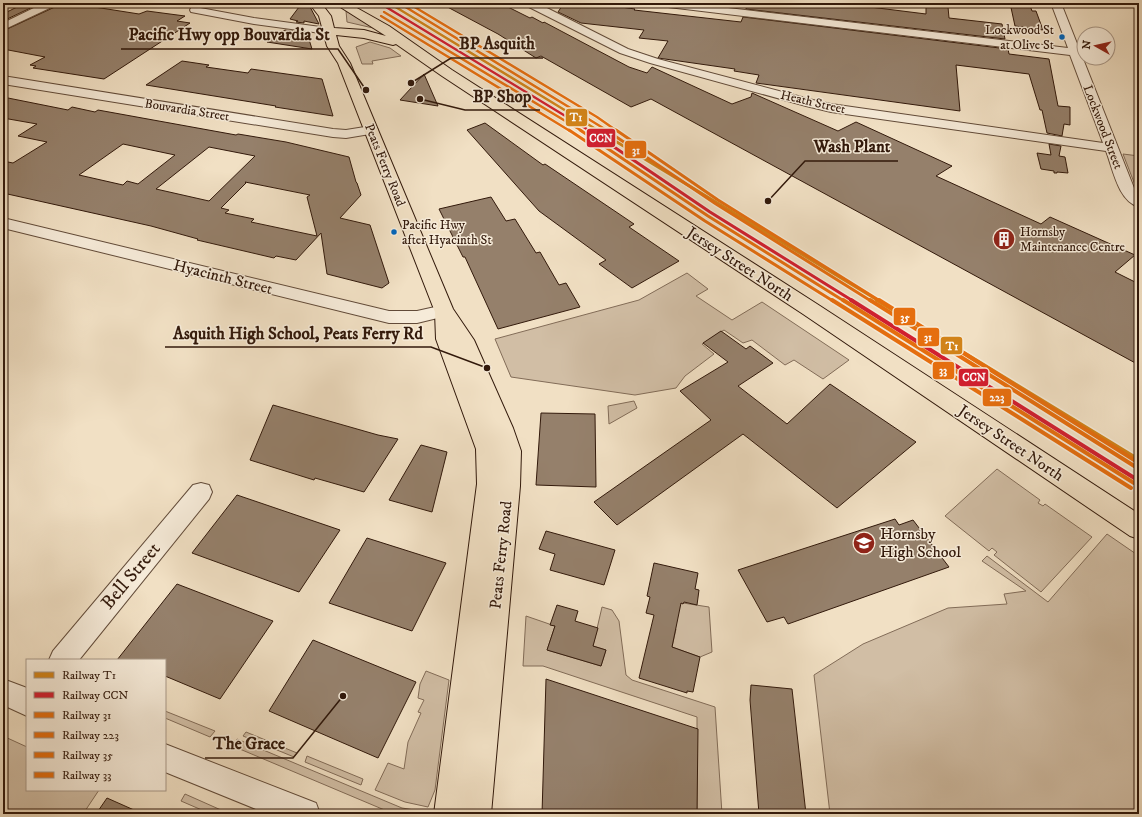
<svg xmlns="http://www.w3.org/2000/svg" width="1142" height="817" font-family="'IM FELL DW Pica',serif">
<rect width="100%" height="100%" fill="#f1e0c4"/>
<filter id="stains"><feTurbulence type="fractalNoise" baseFrequency=".005" numOctaves="4"/><feColorMatrix values="0 0 0 0 .2 0 0 0 0 .09 0 0 0 0 .02 0 0 0 .5 -.17"/></filter>
<radialGradient id="worn" r=".72"><stop offset=".6" stop-color="#630" stop-opacity="0"/><stop offset="1" stop-color="#630" stop-opacity=".3"/></radialGradient>
<g fill="#d1bea5" stroke="#826c58">
<path d="M346,11L373,27V28L347,22Z"/>
<path d="M370,42L390,48L401,56L372,61L373,64H362L356,47Z"/>
<path d="M1123,154L1139,156V192L1137,190Z"/>
<path d="M687,273L708,289L696,296L732,320L762,302L849,360L823,379L794,360L785,365L752,340L743,343L724,330L702,344L714,354L685,376L676,388L635,395L511,377L495,339L639,300Z"/>
<path d="M634,401L637,408L609,424L608,406Z"/>
<path d="M997,469L1040,500L1038,503L1043,506L1045,504L1092,537L1041,592L994,555L997,552L992,548L989,551L945,516Z"/>
<path d="M1107,534L1139,556V814H830L814,675L863,644L948,608L1007,604L1004,594L1026,591L982,561L987,556L1048,602Z"/>
<path d="M670,601L709,607L712,652L700,657L672,647L676,629L668,627Z"/>
<path d="M602,607L612,610L619,621L626,675L632,680L715,707L722,814H697V717L543,666H523L526,616L555,626L547,650L601,666L606,650L593,646Z"/>
<path d="M426,671L449,680L435,790L428,807L405,802L375,790L388,763L404,769L408,742L421,713L418,712L424,700L418,698L420,684Z"/>
<path d="M165,711L215,731L210,737L165,718Z"/>
<path d="M246,732L297,753L294,757L243,736Z"/>
<path d="M3,736L27,747V790H99L83,814H3Z"/>
<path d="M237,739L402,808L427,812V814H394L235,747Z"/>
<path d="M307,756L363,779L361,785L305,762Z"/>
<path d="M185,794L230,814H211L181,801Z"/>
</g>
<g fill="#95806b" stroke="#32190b" fill-rule="evenodd">
<path d="M25,3H41L3,21V14Z"/>
<path d="M58,3H69L139,14L147,11L185,16L177,21L190,23L104,79L33,68L36,66L30,65L45,57L3,49V31L57,6Z"/>
<path d="M302,3H308L319,24L304,21V23L296,22L298,21L290,19Z"/>
<path d="M440,3H500L530,18L532,17L543,23L544,22L629,67L647,73L652,67L732,104L751,97L752,93L838,131L856,122L952,166L936,176L1041,224L1050,217L1135,255L1115,272L1139,284V365L651,99L631,107L541,56L536,58L498,34Z"/>
<path d="M564,3L591,6L593,3L635,9L634,10L741,22L743,17L1008,49L1009,54L1049,59L1058,106L1070,107V125L1064,124L1062,136L1047,133L1042,110H1040L1029,74L956,65L960,111L756,83L759,75L734,71L735,69L658,58L668,41L639,38L644,30L581,23L558,12Z"/>
<path d="M747,3H816L834,5L835,3H855L854,5L926,14V5L948,7L949,18L1002,24L1005,39L746,9Z"/>
<path d="M1010,3H1029L1032,11H1036L1043,30L1015,26Z"/>
<path d="M285,30L307,33L312,49L267,42Z"/>
<path d="M182,61L209,65L206,67L248,73L251,69L322,79L333,116L275,107L276,106L146,85Z"/>
<path d="M424,74L438,106L400,100Z"/>
<path d="M3,97L68,110L72,107L95,112L98,110L236,135L238,134L286,142L349,157L356,182L357,183L361,195L340,218L370,225L389,283L382,288L327,274L321,233L296,260L276,256L274,258L197,240L198,239L151,226L3,193V161L13,163L47,142L18,136L37,124L3,118ZM123,144L175,155L138,184L127,181L123,185L79,175ZM209,147L255,156L209,201L156,189ZM245,182L310,195L307,197L317,236L251,222L254,219L225,213L229,210L221,208L246,183Z"/>
<path d="M485,123L543,165L545,164L634,224L629,227L679,261L632,288L599,264L606,260L539,211L467,130Z"/>
<path d="M1049,144L1061,146L1059,156L1065,157L1068,173L1057,172V173H1054V171L1041,169L1037,153L1051,155Z"/>
<path d="M491,197L506,221L515,219L536,253L540,252L559,285L566,283L580,307L498,329L465,257H463L439,209Z"/>
<path d="M721,331L746,349L750,346L773,363L738,386L787,424L830,384L916,442L837,508L743,434L617,525L594,502L711,420L680,391L728,362L703,343Z"/>
<path d="M273,405L378,435L398,439L364,492L315,478L314,480L250,460Z"/>
<path d="M541,413L595,414L596,487L536,485Z"/>
<path d="M421,445L447,452L432,512L389,500Z"/>
<path d="M237,495L340,530L299,592L192,553Z"/>
<path d="M895,519L899,525L913,520L949,567L788,624L784,617L767,622L738,570Z"/>
<path d="M546,531L615,550L604,585L550,570L555,554L539,549Z"/>
<path d="M367,538L446,563L412,631L329,603Z"/>
<path d="M654,563L698,573L695,589L699,590L697,605L684,602L683,604L681,603L672,647L700,657L693,692L687,691V693L639,678L654,615L646,613L650,597L647,596Z"/>
<path d="M177,584L273,621L220,699L165,676V660H117Z"/>
<path d="M557,605L578,611L575,621L598,628L593,646L606,650L601,666L547,650L555,626L550,625Z"/>
<path d="M313,640L416,682L378,758L269,711Z"/>
<path d="M546,679L698,729L697,814H542Z"/>
<path d="M751,685L792,689L806,814H759L750,700Z"/>
<path d="M107,798L143,814H96Z"/>
</g>
<g fill="none" stroke-linecap="round" stroke-linejoin="round">
<g stroke="#624b39" stroke-width="2">
<g id="minor">
<path d="M44,3H57L56,5L3,30V23Z"/>
<path d="M524,3H537L628,49L658,59L813,100L831,104L1103,143L1070,55L660,6L655,3H686L1068,48L1051,3H1061L1134,188L1139,194V207C1118,201 1113,169 1106,151L831,112L806,106L650,63L620,53L525,5Z"/>
<path d="M195,7L254,18L328,28L333,31L328,34L254,24L191,12L190,10L191,8Z"/>
<path d="M3,76L333,129L346,130L371,126L376,127L378,130L376,133L346,138L333,137L3,84Z"/>
<path d="M3,218L389,311H417L444,305L450,307L453,311L450,315L417,323H389L3,228Z"/>
<path d="M201,483L209,485L212,492L209,499L79,660H49L53,651L193,485Z"/>
<path d="M3,679L27,688V716L3,705Z"/>
<path d="M165,744L316,803L320,814H268L165,772Z"/>
</g>
</g>
<g stroke="#32190b" stroke-width="2">
<path id="major" d="M309,3H321L331,16L334,28L364,30L386,36L334,3H348L389,26L452,70L817,304L1139,514V539L1130,536L803,314L442,76L396,44L393,45L364,38L336,35L339,46L350,63L453,309L474,340L513,428L521,451L520,486L491,814H434L477,484L476,449L436,339L435,312L338,63L327,46L319,16Z"/>
</g>
<use href="#minor" fill="#f6ebd9" fill-rule="evenodd"/>
<use href="#major" fill="#f1e0c4" fill-rule="evenodd"/>
<g stroke="#f6ebd9" stroke-width="4">
<path id="rail-1-far2" d="M389,3L599,131"/>
</g>
<g stroke="#f6ebd9" stroke-width="5.5">
<path id="rail-1-far1" d="M597,130L879,301"/>
</g>
<g stroke="#f6ebd9" stroke-width="7">
<path id="rail-1" d="M877,300L1139,460"/>
</g>
<g stroke="#f6ebd9" stroke-width="4">
<path id="rail-2-far2" d="M386,7L590,131"/>
</g>
<g stroke="#f6ebd9" stroke-width="5.5">
<path id="rail-2-far1" d="M589,130L710,212L853,301"/>
</g>
<g stroke="#f6ebd9" stroke-width="7">
<path id="rail-2" d="M851,300L1136,479"/>
</g>
<g stroke="#f6ebd9" stroke-width="4">
<path id="rail-3-far2" d="M399,3L608,131"/>
</g>
<g stroke="#f6ebd9" stroke-width="5.5">
<path id="rail-3-far1" d="M606,130L716,204L871,301"/>
</g>
<g stroke="#f6ebd9" stroke-width="7">
<path id="rail-3" d="M870,300L1139,469"/>
</g>
<g stroke="#f6ebd9" stroke-width="4">
<path id="rail-4-far2" d="M384,12L582,131"/>
</g>
<g stroke="#f6ebd9" stroke-width="5.5">
<path id="rail-4-far1" d="M580,130L708,216L844,301"/>
</g>
<g stroke="#f6ebd9" stroke-width="7">
<path id="rail-4" d="M843,300L1134,483"/>
</g>
<g stroke="#f6ebd9" stroke-width="4">
<path id="rail-5-far2" d="M408,3L597,117L617,131"/>
</g>
<g stroke="#f6ebd9" stroke-width="5.5">
<path id="rail-5-far1" d="M616,130L718,200L880,301"/>
</g>
<g stroke="#f6ebd9" stroke-width="7">
<path id="rail-5" d="M879,300L1139,463"/>
</g>
<g stroke="#f6ebd9" stroke-width="4">
<path id="rail-6-far2" d="M381,16L570,131"/>
</g>
<g stroke="#f6ebd9" stroke-width="5.5">
<path id="rail-6-far1" d="M569,130L705,221L833,301"/>
</g>
<g stroke="#f6ebd9" stroke-width="7">
<path id="rail-6" d="M832,300L1131,488"/>
</g>
<use href="#rail-1-far2" stroke="#d18319" stroke-width="2.5"/>
<use href="#rail-1-far1" stroke="#d18319" stroke-width="3"/>
<use href="#rail-1" stroke="#d18319" stroke-width="4"/>
<use href="#rail-2-far2" stroke="#d11f2f" stroke-width="2.5"/>
<use href="#rail-2-far1" stroke="#d11f2f" stroke-width="3"/>
<use href="#rail-2" stroke="#d11f2f" stroke-width="4"/>
<use href="#rail-3-far2" stroke="#e56e0f" stroke-width="2.5"/>
<use href="#rail-3-far1" stroke="#e56e0f" stroke-width="3"/>
<use href="#rail-3" stroke="#e56e0f" stroke-width="4"/>
<use href="#rail-4-far2" stroke="#e56e0f" stroke-width="2.5"/>
<use href="#rail-4-far1" stroke="#e56e0f" stroke-width="3"/>
<use href="#rail-4" stroke="#e56e0f" stroke-width="4"/>
<use href="#rail-5-far2" stroke="#e56e0f" stroke-width="2.5"/>
<use href="#rail-5-far1" stroke="#e56e0f" stroke-width="3"/>
<use href="#rail-5" stroke="#e56e0f" stroke-width="4"/>
<use href="#rail-6-far2" stroke="#e56e0f" stroke-width="2.5"/>
<use href="#rail-6-far1" stroke="#e56e0f" stroke-width="3"/>
<use href="#rail-6" stroke="#e56e0f" stroke-width="4"/>
</g>
<defs>
<g id="building-disc" transform="scale(1.15)"><circle r="9.5" fill="#8f2418" stroke="#f6ebd9"/><path d="M-4-6H4V6H1V3H-1V6H-4ZM-2.5-4.3h1.7v1.8h-1.7ZM.8-4.3h1.7v1.8H.8ZM-2.5-1h1.7V.8h-1.7ZM.8-1h1.7V.8H.8Z" fill="#fff"/></g>
<g id="school-disc" transform="scale(1.15)"><circle r="9.5" fill="#8f2418" stroke="#f6ebd9"/><path d="M0-5L7-2L0 1L-7-2ZM-4 1L0 2.5L4 1V4Q0 6-4 4Z" fill="#fff"/></g>
</defs>
<g fill-rule="evenodd">
<use href="#building-disc" x="1004" y="239"/>
<use href="#school-disc" x="864" y="543"/>
</g>
<g fill="#0065bd" stroke="#f6ebd9" stroke-width="1.5">
<circle cx="1062" cy="37" r="3.5"/>
<circle cx="394" cy="232" r="3.5"/>
</g>
<g text-anchor="middle" dominant-baseline="central" stroke-width="3" stroke-linejoin="round" paint-order="stroke">
<g font-size="13" fill="#32190b" stroke="#f6ebd9" text-anchor="end">
<text x="1054" y="30">Lockwood St<tspan x="1054" dy="15">at Olive St</tspan></text>
<text x="402" y="225" text-anchor="start">Pacific Hwy<tspan x="402" dy="15">after Hyacinth St</tspan></text>
</g>
<g font-size="13" fill="#32190b" stroke="#f6ebd9">
<text transform="translate(813 102) rotate(13)">Heath Street</text>
<text transform="translate(187 110) rotate(9)">Bouvardia Street</text>
<text transform="translate(1103 127) rotate(69)">Lockwood Street</text>
<text transform="translate(385 165) rotate(68)">Peats Ferry Road</text>
</g>
<g font-size="13" fill="#32190b" stroke="#f6ebd9" text-anchor="start">
<text x="1020" y="232">Hornsby<tspan x="1020" dy="15">Maintenance Centre</tspan></text>
</g>
<g font-size="16" fill="#32190b" stroke="#f6ebd9">
<text transform="translate(740 264) rotate(33)">Jersey Street North</text>
<text transform="translate(223 277) rotate(14)">Hyacinth Street</text>
<text transform="translate(1011 443) rotate(34)">Jersey Street North</text>
<text transform="translate(501 555) rotate(-84)">Peats Ferry Road</text>
</g>
<g font-size="16" fill="#32190b" stroke="#f6ebd9" text-anchor="start">
<text x="880" y="534">Hornsby<tspan x="880" dy="18">High School</tspan></text>
</g>
<g font-size="19" fill="#32190b" stroke="#f6ebd9">
<text transform="translate(131 576) rotate(-50)">Bell Street</text>
</g>
</g>
<path fill="none" stroke="#32190b" stroke-width="1.5" d="M366 90L338 49H121M411 83L451 58H543M420 99L465 110H540M768 201L805 161H898M487 368L431 347H165M343 696L293 758H205"/>
<g fill="#32190b" stroke="#f6ebd9" stroke-width="1.5">
<circle cx="366" cy="90" r="4"/>
<circle cx="411" cy="83" r="4"/>
<circle cx="420" cy="99" r="4"/>
<circle cx="768" cy="201" r="4"/>
<circle cx="487" cy="368" r="4"/>
<circle cx="343" cy="696" r="4"/>
</g>
<g font-size="17" text-anchor="middle" font-weight="bold" fill="#32190b" stroke="#f6ebd9" stroke-width="3" stroke-linejoin="round" paint-order="stroke">
<text x="229" y="40">Pacific Hwy opp Bouvardia St</text>
<text x="497" y="49">BP Asquith</text>
<text x="502" y="102">BP Shop</text>
<text x="852" y="152">Wash Plant</text>
<text x="298" y="339">Asquith High School, Peats Ferry Rd</text>
<text x="249" y="749">The Grace</text>
</g>
<g stroke="#f6ebd9" stroke-width="1.5">
<rect x="565" y="108" width="23" height="19" rx="4" fill="#d18319"/>
<rect x="586" y="128" width="30" height="20" rx="4" fill="#d11f2f"/>
<rect x="624" y="140" width="23" height="19" rx="4" fill="#e56e0f"/>
<rect x="893" y="307" width="23" height="19" rx="4" fill="#e56e0f"/>
<rect x="917" y="327" width="23" height="20" rx="4" fill="#e56e0f"/>
<rect x="940" y="336" width="23" height="19" rx="4" fill="#d18319"/>
<rect x="932" y="361" width="23" height="19" rx="4" fill="#e56e0f"/>
<rect x="958" y="368" width="31" height="19" rx="4" fill="#d11f2f"/>
<rect x="982" y="388" width="30" height="19" rx="4" fill="#e56e0f"/>
</g>
<g font-size="11" text-anchor="middle" font-weight="bold" fill="#fff">
<text x="576" y="121">T1</text>
<text x="601" y="142">CCN</text>
<text x="636" y="154">31</text>
<text x="905" y="321">35</text>
<text x="928" y="341">31</text>
<text x="952" y="350">T1</text>
<text x="943" y="374">33</text>
<text x="974" y="381">CCN</text>
<text x="997" y="401">223</text>
</g>
<rect width="1142" height="817" fill="none" stroke="#f1e0c4" stroke-width="16"/>
<rect x="4" y="4" width="1134" height="809" fill="none" stroke="#32190b" stroke-width="2"/>
<rect x="8" y="8" width="1126" height="801" fill="none" stroke="#32190b"/>
<rect x="26" y="659" width="140" height="132" fill="#f6ebd9" stroke="#a89787"/>
<rect x="34" y="672" width="20" height="6" fill="#d18319" stroke="#a89787"/>
<text x="62" y="679" font-size="12" fill="#32190b">Railway T1</text>
<rect x="34" y="692" width="20" height="6" fill="#d11f2f" stroke="#a89787"/>
<text x="62" y="699" font-size="12" fill="#32190b">Railway CCN</text>
<rect x="34" y="712" width="20" height="6" fill="#e56e0f" stroke="#a89787"/>
<text x="62" y="719" font-size="12" fill="#32190b">Railway 31</text>
<rect x="34" y="732" width="20" height="6" fill="#e56e0f" stroke="#a89787"/>
<text x="62" y="739" font-size="12" fill="#32190b">Railway 223</text>
<rect x="34" y="752" width="20" height="6" fill="#e56e0f" stroke="#a89787"/>
<text x="62" y="759" font-size="12" fill="#32190b">Railway 35</text>
<rect x="34" y="772" width="20" height="6" fill="#e56e0f" stroke="#a89787"/>
<text x="62" y="779" font-size="12" fill="#32190b">Railway 33</text>
<g transform="translate(1096 46) rotate(278)"><circle r="19" fill="#f6ebd9" stroke="#a89787"/>
<path d="M0-3L7 15L0 10L-7 15Z" fill="#8f2418"/>
<text y="-6" font-size="11" font-weight="bold" text-anchor="middle" fill="#32190b">N</text>
</g>
<rect width="100%" height="100%" filter="url(#stains)"/>
<rect width="100%" height="100%" fill="url(#worn)"/>
</svg>
